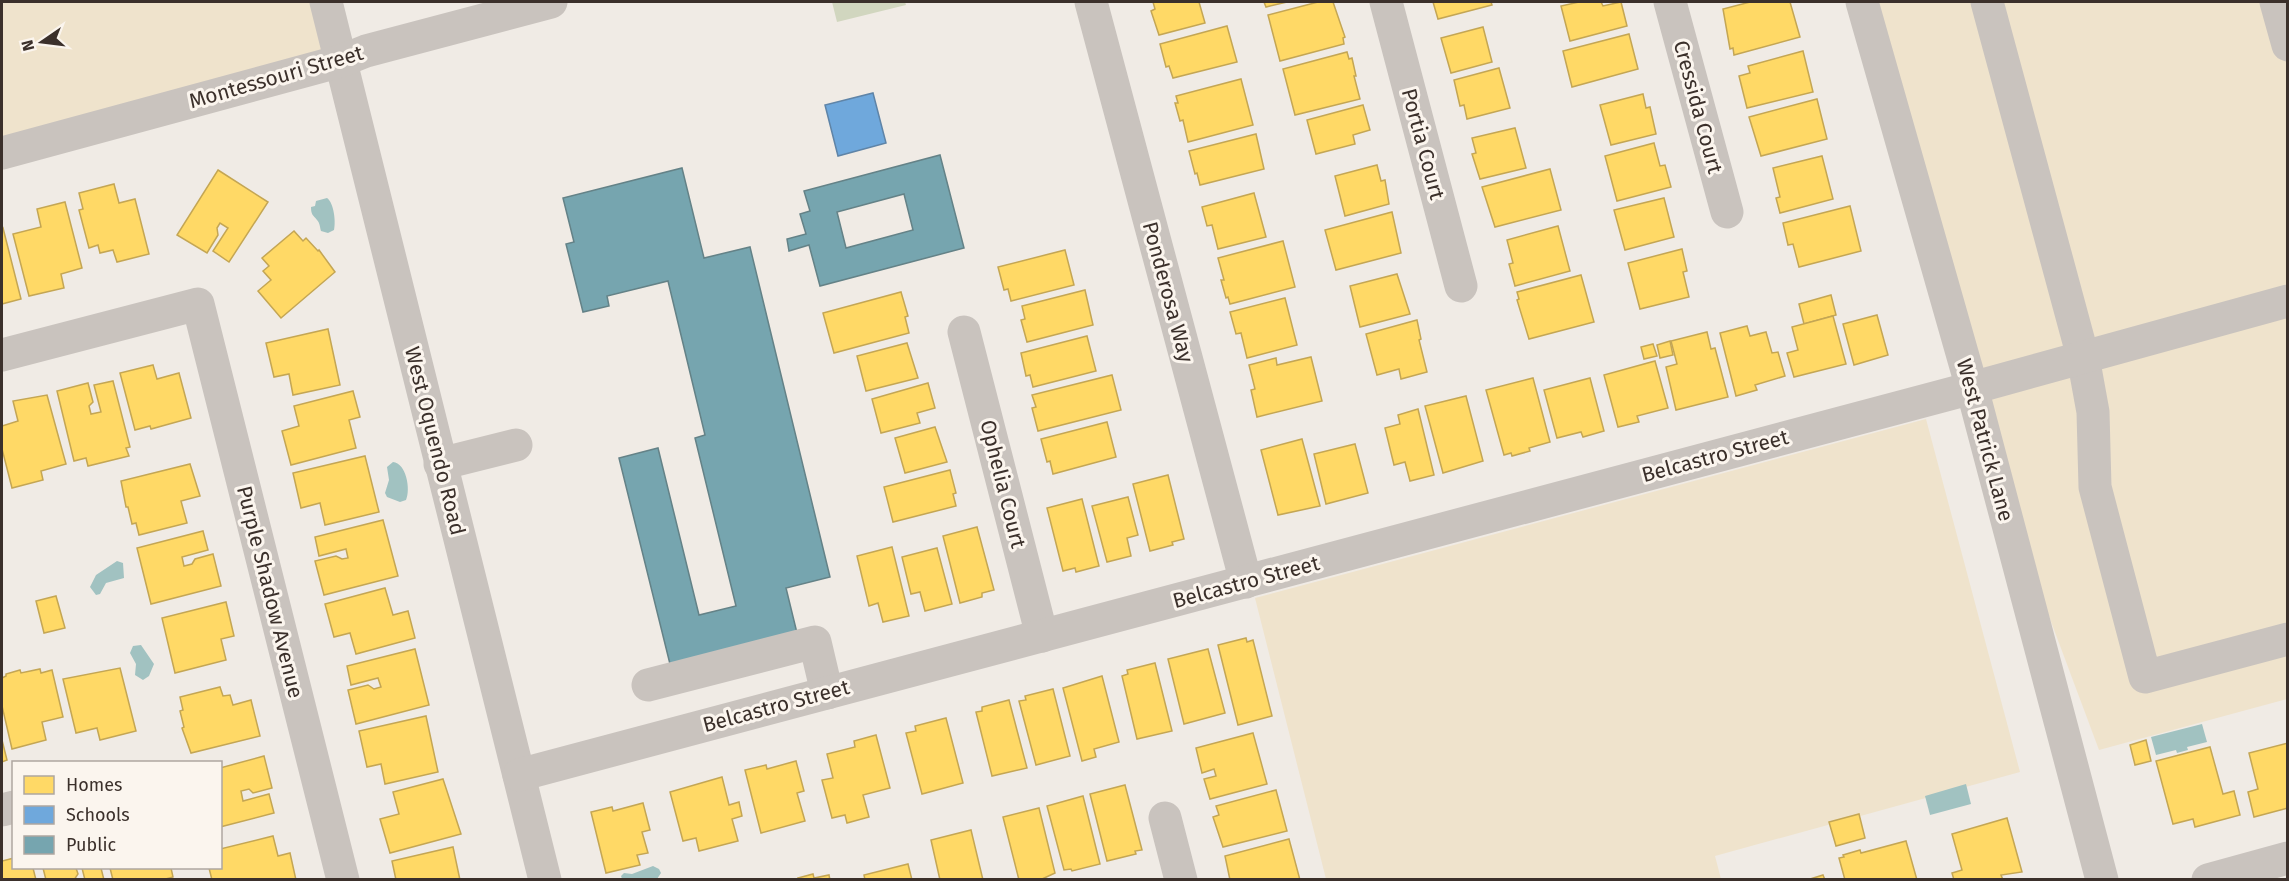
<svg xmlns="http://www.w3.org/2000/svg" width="2289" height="881" font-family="'Fira Sans',sans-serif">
<rect width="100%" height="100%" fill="#f0ebe5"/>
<path fill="#d1d6bf" d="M832,2H905L906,5L837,22Z"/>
<g fill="#efe3cc">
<path d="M2,2H324L341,61L2,147Z"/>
<path d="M1872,2H2287V699L2099,750L2010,512Z"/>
<path d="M1926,419L2020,772L1715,856L1721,879H1326L1255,598Z"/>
</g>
<g fill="#a1c2c1">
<path d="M327,198C334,203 336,222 334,230L328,233L321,231C320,228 320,223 317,220C313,215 311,215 311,207L315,206L316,201Z"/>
<path d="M393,462C406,463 411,489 406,500L400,502L387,497L385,493L389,480L387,467Z"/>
<path d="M117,561L123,563L124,578L106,583L100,594L96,595L90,587L96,575Z"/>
<path d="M141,645L154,664L149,676L143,680L135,675L136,664L130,653L133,646Z"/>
<path d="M2202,724L2207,742L2187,747L2188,750L2177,753L2176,750L2156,755L2151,737Z"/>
<path d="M1966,784L1971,804L1930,815L1925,796Z"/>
<path d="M653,866L659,869L661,873L657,879H622L621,876L624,873L632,874Z"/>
</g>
<g fill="#ffd966" stroke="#c4a654" stroke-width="1.5">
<path d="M1153,2H1199L1205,23L1159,35L1151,11L1155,9Z"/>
<path d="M1264,2H1287L1266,7Z"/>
<path d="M1318,2H1333L1345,37L1343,38L1344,44L1280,61L1268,15Z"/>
<path d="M1433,2H1491L1492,5L1438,19Z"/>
<path d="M1579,2H1601L1603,6L1621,2L1627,26L1570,41L1561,6Z"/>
<path d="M1750,2H1790L1800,37L1734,55L1733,48L1730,49L1723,9Z"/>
<path d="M1227,26L1237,62L1173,78L1169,66L1166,67L1160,44Z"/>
<path d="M1483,27L1492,62L1451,73L1441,38Z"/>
<path d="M1629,34L1638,69L1572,87L1563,51Z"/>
<path d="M1803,51L1813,92L1747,108L1739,76L1750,73L1748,66Z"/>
<path d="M1347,52L1349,59L1352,58L1356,76H1354L1360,99L1295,115L1283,69Z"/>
<path d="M1499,68L1510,108L1467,119L1464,105L1460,106L1454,80Z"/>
<path d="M1241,79L1253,125L1188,142L1183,120L1180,121L1175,103H1178L1176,96Z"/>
<path d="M1643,94L1646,108L1650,107L1656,134L1611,145L1600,105Z"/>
<path d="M1817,99L1827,139L1761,156L1749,117Z"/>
<path d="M1363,105L1370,130L1353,135L1355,144L1316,154L1307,120Z"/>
<path d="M1515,128L1526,168L1480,179L1472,154L1476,153L1472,138Z"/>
<path d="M1256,134L1264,169L1200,185L1197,173L1195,174L1189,151Z"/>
<path d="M1654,143L1660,166L1665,165L1671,187L1617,201L1605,156Z"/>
<path d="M1822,156L1833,199L1780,213L1776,198L1780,197L1773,168Z"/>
<path d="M1377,165L1381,181L1385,180L1389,204L1345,216L1335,176Z"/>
<path d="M1550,169L1561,210L1495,227L1482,187Z"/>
<path d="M218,170L268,202L229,262L213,251L228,228L220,223L217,228L218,235L207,253L177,235Z"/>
<path d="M114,184L119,203L135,199L149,254L117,262L113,250L100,253L98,245L89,248L79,210L83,209L79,193Z"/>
<path d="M1254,193L1266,237L1218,249L1212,225L1207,226L1202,207Z"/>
<path d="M1664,198L1674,237L1625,250L1614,210Z"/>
<path d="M65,202L82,268L61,274L64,288L29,296L13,234L41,227L37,209Z"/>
<path d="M1850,206L1861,251L1799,267L1793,244L1788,245L1783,223Z"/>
<path d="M1392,212L1401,253L1336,270L1325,230Z"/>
<path d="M1558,226L1570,271L1515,286L1509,264L1513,263L1507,240Z"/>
<path d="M3,228L21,299L2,304V229Z"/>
<path d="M294,231L303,241L306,238L318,251L319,250L335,272L281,318L258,291L271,280L263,271L269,266L262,258Z"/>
<path d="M1283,241L1295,287L1230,304L1228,297L1226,298L1221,280H1224L1218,258Z"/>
<path d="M1682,249L1687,271L1683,272L1689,297L1640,309L1628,263Z"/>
<path d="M1065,250L1074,285L1011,301L1008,289L1004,290L998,267Z"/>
<path d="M1397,274L1410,314L1360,327L1350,286Z"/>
<path d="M1581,275L1594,322L1529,339L1517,300L1519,299L1517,292Z"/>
<path d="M1085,290L1093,325L1027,342L1021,320L1025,319L1022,306Z"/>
<path d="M901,292L908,316L905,317L909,333L834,353L823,313Z"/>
<path d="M1831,295L1836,315L1804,324L1799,304Z"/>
<path d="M1285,298L1297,345L1247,358L1241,333L1236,334L1230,312Z"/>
<path d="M1877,315L1888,355L1854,365L1843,324Z"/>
<path d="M1833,316L1846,364L1794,377L1787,353L1798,350L1792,327Z"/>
<path d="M1417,320L1421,339L1419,340L1427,372L1401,379L1399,369L1377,375L1366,334Z"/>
<path d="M1747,326L1750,336L1766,332L1772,353L1778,352L1785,376L1755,385L1757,390L1736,396L1720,333Z"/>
<path d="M328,329L340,385L293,395L289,374L274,377L266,343Z"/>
<path d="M1707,332L1711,349L1715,348L1728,397L1676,410L1666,367L1677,364L1671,341Z"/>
<path d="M1087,336L1096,371L1033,387L1030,375L1026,376L1021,353Z"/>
<path d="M1670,341L1673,355L1660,358L1657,345Z"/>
<path d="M907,343L918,378L866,391L857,356Z"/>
<path d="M1653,344L1657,356L1644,359L1641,347Z"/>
<path d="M1311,357L1322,401L1257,417L1251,390L1255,389L1249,365L1276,358L1277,365Z"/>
<path d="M1655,361L1668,408L1637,416L1639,422L1618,427L1604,375Z"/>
<path d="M153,365L157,379L179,373L191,418L151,429L150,426L135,430L120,373Z"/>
<path d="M1112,375L1121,410L1038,431L1032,408L1036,407L1032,395Z"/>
<path d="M1533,378L1550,442L1529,448L1530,451L1512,456L1511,453L1504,455L1486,390Z"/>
<path d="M1590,378L1604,431L1583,437L1581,432L1557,438L1544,390Z"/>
<path d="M113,381L130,447L126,448L129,456L88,466L86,458L74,461L57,391L88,383L93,402L89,406L91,414L101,412L94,385Z"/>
<path d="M928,383L935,408L917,413L920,423L881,433L872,399Z"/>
<path d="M353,391L360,417L349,420L356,448L291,465L282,431L299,426L294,406Z"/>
<path d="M47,395L66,464L41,471L43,480L12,488L2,449V426L18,421L13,401Z"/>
<path d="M1466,396L1483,461L1443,473L1425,406Z"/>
<path d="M1418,409L1434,475L1410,481L1405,462L1394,465L1385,428L1400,424L1398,415Z"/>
<path d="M1107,422L1116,457L1053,474L1050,461L1047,462L1041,439Z"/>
<path d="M935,427L947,462L905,473L895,438Z"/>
<path d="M1302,439L1320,506L1278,515L1261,450Z"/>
<path d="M1355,444L1368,493L1326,504L1314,454Z"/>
<path d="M365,456L379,512L325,525L320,503L301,508L293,473Z"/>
<path d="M190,464L200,496L181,501L187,523L139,535L136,523L132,524L128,507H126L121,481Z"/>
<path d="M950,470L956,493L953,494L956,506L893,522L884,487Z"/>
<path d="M1168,475L1184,539L1172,542L1173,545L1150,551L1133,484Z"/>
<path d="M1128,497L1138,535L1127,538L1131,556L1107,562L1092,506Z"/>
<path d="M1082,499L1099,566L1076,572L1075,568L1063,571L1047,508Z"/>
<path d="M383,520L398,576L324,595L315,561L336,556L342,559L348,558L346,549L319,556L315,537Z"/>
<path d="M977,527L994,590L982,593V597L960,603L943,536Z"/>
<path d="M203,531L208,550L182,557L184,566L192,564L195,559L213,554L221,586L151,604L137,548Z"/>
<path d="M892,547L909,616L883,622L878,603L869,606L857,556Z"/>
<path d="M937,548L952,604L925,611L920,592L911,594L902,557Z"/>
<path d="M385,588L393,615L408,611L415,638L356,654L350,633L334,637L325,604Z"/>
<path d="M56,596L65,628L44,633L36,601Z"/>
<path d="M226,602L234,636L221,639L226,660L175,673L162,618Z"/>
<path d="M1246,638L1247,642L1253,640L1272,716L1238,725L1218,645Z"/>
<path d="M415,649L429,705L356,724L348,690L368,685L374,689L381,687L378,678L351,685L347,666Z"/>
<path d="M1208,649L1225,713L1184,724L1168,659Z"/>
<path d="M1155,663L1172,731L1137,739L1122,676L1128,674L1127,670Z"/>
<path d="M120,668L136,731L100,740L97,728L76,733L63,679Z"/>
<path d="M40,669L41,673L52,670L63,717L42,722L46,740L12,749L2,706V678L6,676V674L20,670L21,673Z"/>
<path d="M1102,676L1119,742L1094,749L1096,757L1082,761L1063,688Z"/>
<path d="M220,687L223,696L230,695L233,705L251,700L260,736L191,753L182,728L184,727L180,711L183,710L180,697Z"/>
<path d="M1053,689L1070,756L1036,765L1019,701L1026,700L1025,696Z"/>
<path d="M1009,700L1027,768L992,776L976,712L982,711V707Z"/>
<path d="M426,716L438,772L385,784L381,764L367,767L359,731Z"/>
<path d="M946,718L963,783L922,794L906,733L916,731L915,726Z"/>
<path d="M1253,733L1267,784L1210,799L1204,779L1216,776L1214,769L1202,773L1196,748Z"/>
<path d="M876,735L890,788L863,795L869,817L847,823L845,815L832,818L822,780L833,778L827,754L855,747L854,741Z"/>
<path d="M2,740L7,760L2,762Z"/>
<path d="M2146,740L2151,761L2135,765L2130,745Z"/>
<path d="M2288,743V808L2254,817L2248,792L2258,789L2249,753Z"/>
<path d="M2210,747L2223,794L2234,791L2240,815L2195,827L2193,819L2173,824L2156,761Z"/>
<path d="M264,756L272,788L253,793L249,789L241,791L243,801L269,794L274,813L220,827V768Z"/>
<path d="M796,761L804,791L797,793L805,821L761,833L745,770L766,765L767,769Z"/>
<path d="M722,777L729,805L739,802L742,816L732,819L738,841L699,851L696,838L683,841L670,792Z"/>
<path d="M443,779L461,834L390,853L380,819L399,814L393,792Z"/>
<path d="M1125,785L1142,850L1135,851L1136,854L1107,861L1090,794Z"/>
<path d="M1276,790L1287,831L1223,847L1213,817L1219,815L1216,806Z"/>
<path d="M1083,796L1100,864L1072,871L1071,869L1064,870L1047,806Z"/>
<path d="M643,803L650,830L642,832L648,853L637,855L640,865L606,873L591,812L612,807L613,811Z"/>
<path d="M1039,808L1055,873L1040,880H1019L1003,817Z"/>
<path d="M1859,814L1865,838L1836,846L1829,822Z"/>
<path d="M2007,818L2022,872L2001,875L2003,880H1954L1952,873L1962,870L1952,834Z"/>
<path d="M971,830L983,880H940L931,840Z"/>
<path d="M273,836L278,856L290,853L296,880H212L209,868H220V849Z"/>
<path d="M1289,839L1300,880H1230L1225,856Z"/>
<path d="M1906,841L1917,880H1845L1839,858L1844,857L1843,855L1860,850L1861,853Z"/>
<path d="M453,847L460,880H396L392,861Z"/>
<path d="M14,858V868H33L36,880H2V861Z"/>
<path d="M908,864L912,880H865L864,875Z"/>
<path d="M43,868H76L78,874L74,880H46Z"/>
<path d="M82,868H101L104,880H85Z"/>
<path d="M110,868H171L173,877L162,880H113Z"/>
<path d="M813,874L814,878L829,875L830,880H799L798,878Z"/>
<path d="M1823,875L1825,880H1807Z"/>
</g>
<path fill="#6fa8dc" stroke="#5f84a7" stroke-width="1.5" d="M873,93L886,143L838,156L825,105Z"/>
<g fill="#76a5af" stroke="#648287" stroke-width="1.5" fill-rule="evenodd">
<path d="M940,155L964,248L820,286L809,245L789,251L787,239L806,234L800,214L810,211L804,191ZM904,194L913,230L846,248L837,212Z"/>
<path d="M682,168L704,258L750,247L830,577L786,588L797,633L670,664L619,458L658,448L699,615L736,606L695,438L705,435L668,281L607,296L609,306L583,312L566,244L574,242L563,198Z"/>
</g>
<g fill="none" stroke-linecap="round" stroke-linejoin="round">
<g stroke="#c9c3be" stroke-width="33">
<path d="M326,2L545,880"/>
<path d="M1091,2L1246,582"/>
<path d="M1386,2L1461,286"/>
<path d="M1670,2L1727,212"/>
<path d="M1862,2L1972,388L2102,880"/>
<path d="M1987,2L2083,357L2093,412L2095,487L2145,677L2288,639"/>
<path d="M2276,2L2288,45"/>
<path d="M2,153L341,61L366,51L551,2"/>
<path d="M964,332L1042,636"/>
<path d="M2,355L198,304L343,880"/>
<path d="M440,464L516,445"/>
<path d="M648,685L815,642L827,693"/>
<path d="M519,775L1972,388L2288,301"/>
<path d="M2,810L14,807"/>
<path d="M1165,818L1181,880"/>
<path d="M2208,880L2288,858"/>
</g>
</g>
<g text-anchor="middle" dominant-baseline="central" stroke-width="6" stroke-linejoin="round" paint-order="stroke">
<g font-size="21" fill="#3b302b" stroke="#fbf5ee">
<text transform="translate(276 77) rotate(-16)">Montessouri Street</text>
<text transform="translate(1698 107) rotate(75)">Cressida Court</text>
<text transform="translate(1423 144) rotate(75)">Portia Court</text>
<text transform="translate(1168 292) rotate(75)">Ponderosa Way</text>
<text transform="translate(1985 440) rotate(75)">West Patrick Lane</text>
<text transform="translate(435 441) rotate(76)">West Oquendo Road</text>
<text transform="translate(1715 456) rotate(-15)">Belcastro Street</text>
<text transform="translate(1003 484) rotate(76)">Ophelia Court</text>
<text transform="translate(1246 582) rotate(-15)">Belcastro Street</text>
<text transform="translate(270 592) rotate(76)">Purple Shadow Avenue</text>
<text transform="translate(776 706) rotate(-15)">Belcastro Street</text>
</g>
</g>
<rect width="2289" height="881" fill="none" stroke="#3b302b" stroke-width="6"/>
<rect x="12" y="761" width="210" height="108" fill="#fbf5ee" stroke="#aea6a0" stroke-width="1.5"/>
<rect x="24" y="776" width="30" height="18" fill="#ffd966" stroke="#aea6a0" stroke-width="1.5"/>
<text x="66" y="791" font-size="18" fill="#3b302b">Homes</text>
<rect x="24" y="806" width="30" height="18" fill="#6fa8dc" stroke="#aea6a0" stroke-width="1.5"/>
<text x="66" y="821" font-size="18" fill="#3b302b">Schools</text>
<rect x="24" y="836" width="30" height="18" fill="#76a5af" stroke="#aea6a0" stroke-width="1.5"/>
<text x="66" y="851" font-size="18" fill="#3b302b">Public</text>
<g transform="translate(42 42) rotate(256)" stroke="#fbf5ee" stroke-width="4.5" paint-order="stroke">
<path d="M0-4.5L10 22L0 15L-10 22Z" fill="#3b302b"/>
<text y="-9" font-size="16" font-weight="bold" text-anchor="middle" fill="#3b302b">N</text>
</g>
</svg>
